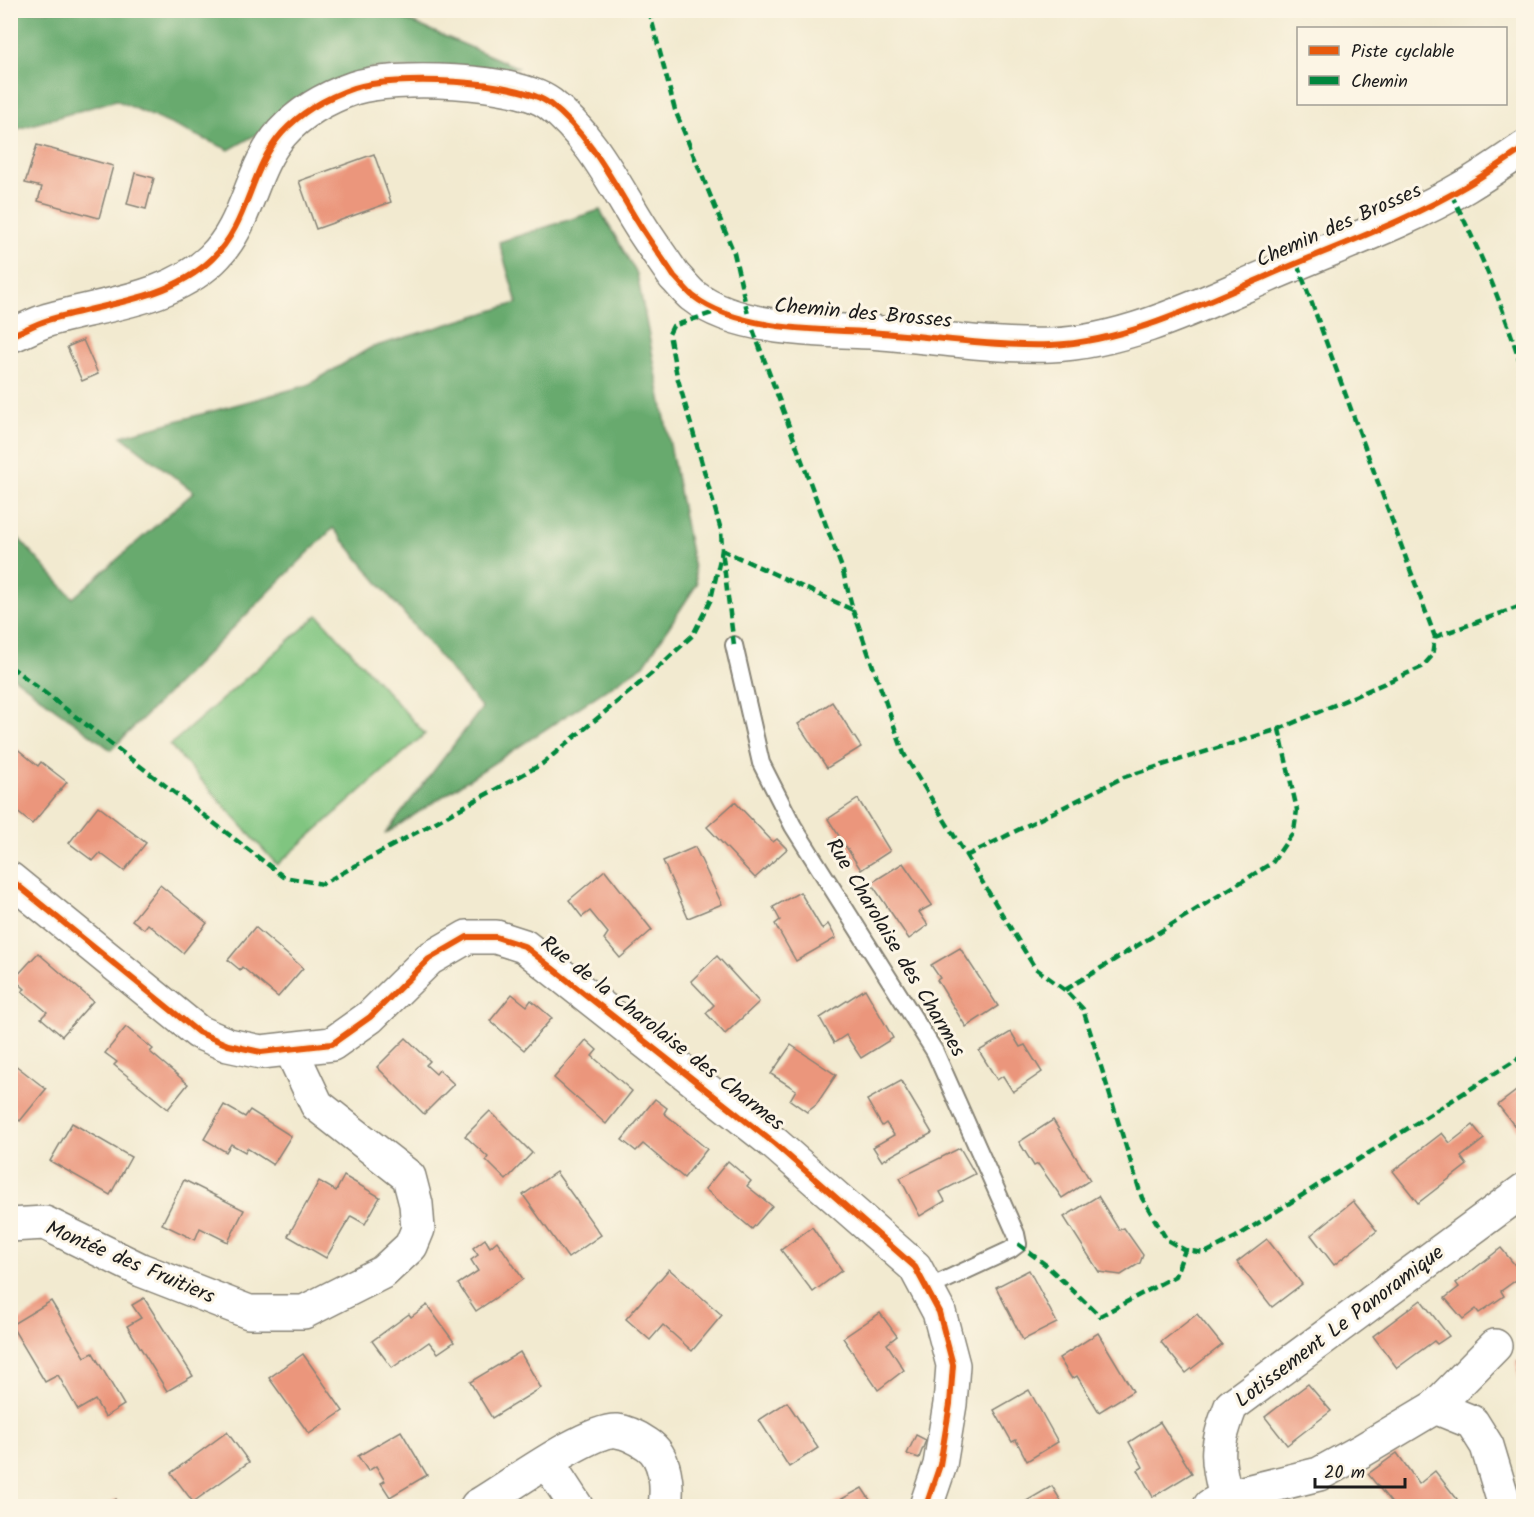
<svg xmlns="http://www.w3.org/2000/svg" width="1534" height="1517" font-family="Kalam,sans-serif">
<rect width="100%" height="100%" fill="#fcf5e5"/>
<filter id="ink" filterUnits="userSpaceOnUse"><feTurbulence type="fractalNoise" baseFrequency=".0167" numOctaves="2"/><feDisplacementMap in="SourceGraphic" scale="12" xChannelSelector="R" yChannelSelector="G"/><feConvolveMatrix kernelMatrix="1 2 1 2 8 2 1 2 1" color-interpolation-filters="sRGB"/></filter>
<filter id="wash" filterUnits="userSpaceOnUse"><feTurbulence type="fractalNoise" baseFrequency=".008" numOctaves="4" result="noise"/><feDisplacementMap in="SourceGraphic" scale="24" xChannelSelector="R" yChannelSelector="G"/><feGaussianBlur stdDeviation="1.35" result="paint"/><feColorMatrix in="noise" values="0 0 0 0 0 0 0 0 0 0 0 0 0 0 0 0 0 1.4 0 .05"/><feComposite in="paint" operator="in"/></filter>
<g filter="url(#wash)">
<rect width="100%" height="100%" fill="#f2ead0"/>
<path fill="#80c580" stroke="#4e704e" stroke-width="1.5" d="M318,615L425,734L277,865L170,745Z"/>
<g fill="#68aa6e" stroke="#426345" stroke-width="1.5">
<path d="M11,11H397L395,15L519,68H372L229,150L116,100L11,131Z"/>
<path d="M600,210L637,274L697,584L644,665L385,834L482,708L333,528L111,750L11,675V530L73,598L194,492L121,436L308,385L370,348L517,303L499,242Z"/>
</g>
<g id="blocks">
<g fill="#eb967b">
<path d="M37,145L113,166L99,218L38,201L42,187L25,183Z"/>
<path d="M374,154L391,202L316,229L299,181Z"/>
<path d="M135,173L154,178L146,209L127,204Z"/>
<path d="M83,340L98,374L82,381L67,347Z"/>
<path d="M832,702L861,747L827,768L798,724Z"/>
<path d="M15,747L38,766L41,762L67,782L32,824L10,806V753Z"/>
<path d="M858,799L890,851L861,870L828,819Z"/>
<path d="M735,802L773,842L777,839L787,849L755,878L707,827Z"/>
<path d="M98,806L146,843L124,871L100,853L93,861L69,843Z"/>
<path d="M695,847L722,904L688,918L663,861Z"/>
<path d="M903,863L932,905L919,912L928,925L909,939L871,883Z"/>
<path d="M605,870L652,930L620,958L604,939L608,933L590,911L582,917L569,900Z"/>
<path d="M160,885L207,923L183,953L148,924L144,929L132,920Z"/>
<path d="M800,892L822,929L828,924L836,938L796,961L775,924L780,920L773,907Z"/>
<path d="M255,927L303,968L278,997L242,967L240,970L228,960Z"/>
<path d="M960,948L998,1006L966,1027L937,980L940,978L931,965Z"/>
<path d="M38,953L93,1001L62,1036L41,1018L47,1012L22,991L25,989L14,979Z"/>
<path d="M717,956L759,1002L725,1034L706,1013L714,1005L691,981Z"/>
<path d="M865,989L893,1038L861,1058L846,1035L834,1043L820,1018Z"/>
<path d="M512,994L527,1006L531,1000L552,1018L524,1050L490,1021Z"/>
<path d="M126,1027L153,1049L150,1052L188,1084L168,1109L114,1065L117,1062L105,1053Z"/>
<path d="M1011,1032L1020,1047L1025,1045L1042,1072L1013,1092L1003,1076L997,1080L979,1051Z"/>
<path d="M406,1038L430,1061L426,1065L436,1074L439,1070L454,1084L424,1114L377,1067Z"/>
<path d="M586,1040L597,1050L592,1056L632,1091L606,1124L554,1078Z"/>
<path d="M791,1045L836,1075L816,1105L807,1112L790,1100L796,1090L771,1074Z"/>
<path d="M10,1061L46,1089L20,1121L10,1113Z"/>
<path d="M901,1081L932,1133L882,1161L873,1147L894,1135L886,1123L882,1126L867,1100Z"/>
<path d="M1524,1085V1138L1498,1105Z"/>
<path d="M655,1099L667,1108L664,1113L707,1149L684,1178L643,1144L636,1151L622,1140Z"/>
<path d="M224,1105L245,1117L250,1110L291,1136L273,1165L247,1148L245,1152L231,1144L226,1152L204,1139Z"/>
<path d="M490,1111L532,1153L506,1180L486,1160L488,1157L465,1136Z"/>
<path d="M1053,1120L1090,1180L1062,1198L1038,1164L1034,1166L1019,1142Z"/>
<path d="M72,1123L131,1157L110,1195L50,1161Z"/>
<path d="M1473,1125L1484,1139L1461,1157L1467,1165L1418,1203L1393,1171L1442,1133L1450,1143Z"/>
<path d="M960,1148L975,1174L940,1192L945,1201L920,1216L900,1178Z"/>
<path d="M728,1161L751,1181L747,1186L772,1206L752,1229L705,1189Z"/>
<path d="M556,1172L601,1235L568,1258L523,1195Z"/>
<path d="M344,1176L380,1197L365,1224L351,1216L326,1258L288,1236L319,1181L336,1191Z"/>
<path d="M184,1180L244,1210L228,1242L200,1228L195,1240L162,1224Z"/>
<path d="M1098,1196L1119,1230L1124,1228L1143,1255L1140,1263L1121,1275L1099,1272L1064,1217Z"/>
<path d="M1353,1201L1377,1231L1334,1265L1311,1235Z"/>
<path d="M812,1227L842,1270L813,1292L781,1250Z"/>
<path d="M485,1239L490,1247L497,1241L523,1279L476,1311L458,1284L478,1271L471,1260L478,1255L473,1248Z"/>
<path d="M1267,1239L1302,1284L1272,1307L1237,1262Z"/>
<path d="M1501,1248L1523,1275L1501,1291L1504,1296L1479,1313L1476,1309L1463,1319L1445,1298L1459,1287L1456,1283Z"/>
<path d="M669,1269L722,1315L692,1351L663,1325L650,1340L626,1319Z"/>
<path d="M1029,1270L1057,1323L1023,1340L996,1287Z"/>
<path d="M144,1298L193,1376L167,1391L127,1326L141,1318L132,1305Z"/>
<path d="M1421,1300L1449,1336L1437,1344L1434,1341L1397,1368L1373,1336Z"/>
<path d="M51,1301L85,1357L93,1353L124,1405L105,1417L95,1400L78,1410L58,1375L45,1382L11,1325Z"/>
<path d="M427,1305L454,1342L438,1353L429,1342L392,1368L372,1341L409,1314L411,1317Z"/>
<path d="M880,1313L897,1336L887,1344L904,1370L878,1390L843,1338Z"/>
<path d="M1197,1314L1222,1345L1186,1373L1161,1342Z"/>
<path d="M1098,1333L1133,1391L1099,1412L1077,1376L1072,1379L1059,1358Z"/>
<path d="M520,1352L541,1388L492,1418L470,1382Z"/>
<path d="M303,1354L343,1411L309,1434L269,1378Z"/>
<path d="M1516,1361H1524V1406H1522Z"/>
<path d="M1308,1384L1331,1411L1287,1445L1265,1417Z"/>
<path d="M1029,1390L1058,1442L1027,1461L1016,1440L1012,1442L994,1410Z"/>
<path d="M787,1402L818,1448L789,1467L759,1420Z"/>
<path d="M1160,1422L1192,1473L1153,1497L1138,1470L1143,1467L1129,1442Z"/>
<path d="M401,1431L427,1475L390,1497L381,1483L385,1481L376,1466L368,1471L358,1456Z"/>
<path d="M227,1432L249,1462L193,1502L171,1473Z"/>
<path d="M916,1435L926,1440L919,1458L907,1454Z"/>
<path d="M1397,1453L1419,1484L1435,1471L1457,1499L1449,1506H1438L1435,1501L1427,1506H1394L1368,1474Z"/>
<path d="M1052,1486L1064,1506H1018Z"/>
<path d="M862,1488L874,1506H829Z"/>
<path d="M116,1499L121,1506H106Z"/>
</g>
</g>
</g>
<g filter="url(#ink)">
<use href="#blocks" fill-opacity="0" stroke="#878376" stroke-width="1.5"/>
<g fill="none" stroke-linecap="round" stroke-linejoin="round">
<g stroke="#878376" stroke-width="20">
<path id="service" d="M734,645L761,763L793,826L935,1052L1016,1234L1018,1244L1010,1250L926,1289"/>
</g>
<g stroke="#878376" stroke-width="36">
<g id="minor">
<path d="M10,336C23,331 35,324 48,320C103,304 169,300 212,259C249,224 249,170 282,133C301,112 328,97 354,88C393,75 518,79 550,104C590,135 613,182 639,224C650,242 663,259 674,276C681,283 687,291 693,296C736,330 817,330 870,332C930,336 991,347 1051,345C1125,342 1200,305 1267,276C1333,247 1404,223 1466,186C1486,174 1505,161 1524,148"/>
<path d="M10,879L198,1032L228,1045L261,1052L332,1044L370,1017L429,959L467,937H496L524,946L775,1144L915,1267L939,1312L953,1365L950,1404L940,1465L926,1506"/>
<path d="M10,1225L45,1223L141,1270L249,1312H304L383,1272L411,1246L418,1229L416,1204L409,1177L317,1105L291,1050"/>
<path d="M1435,1407L1472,1422L1487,1446L1505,1506"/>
<path d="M548,1463L576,1506"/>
<path d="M1226,1497L1319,1474L1363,1450L1435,1407L1495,1346"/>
<path d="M477,1506C505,1490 589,1428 617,1431C628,1432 638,1438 647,1444C666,1456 668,1486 665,1506"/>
<path d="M1210,1506L1226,1497C1215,1456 1216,1445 1231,1406L1524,1190"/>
</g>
</g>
<use href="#service" stroke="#fff" stroke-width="16"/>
<use href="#minor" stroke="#fff" stroke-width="33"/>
<g stroke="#00873e" stroke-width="4.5" stroke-dasharray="9 4.5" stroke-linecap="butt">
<path d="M649,10L675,110L734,253L749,319L842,568L853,610L904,754L1035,968L1065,990L1083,1009L1142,1198L1167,1240L1185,1250L1205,1253L1236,1237L1524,1055"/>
<path d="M1451,194C1481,252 1506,313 1524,376"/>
<path d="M1435,637L1524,605"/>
<path d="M734,645L722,550L853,610"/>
<path d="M10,666L284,877L322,884L542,764L651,674L693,635L711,599L722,550L721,530L677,376L669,334L673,326L718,311"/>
<path d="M966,856L1124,777L1279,729L1422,667L1432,656L1435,637L1297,263"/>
<path d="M1065,990L1272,863L1294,831L1297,810L1279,729"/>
<path d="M1018,1244L1046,1265L1100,1316L1175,1276L1185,1250"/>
</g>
<g stroke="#fcf5e5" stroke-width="10">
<g id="cycleway">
<path d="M10,336C23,331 35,324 48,320C103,304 169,300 212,259C249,224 249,170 282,133C301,112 328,97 354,88C393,75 518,79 550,104C590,135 613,182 639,224C650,242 663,259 674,276C681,283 687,291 693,296C736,330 817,330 870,332C930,336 991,347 1051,345C1125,342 1200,305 1267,276C1333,247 1404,223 1466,186C1486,174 1505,161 1524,148"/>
<path d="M10,879L198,1032L228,1045L261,1052L332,1044L370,1017L429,959L467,937H496L524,946L775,1144L915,1267L939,1312L953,1365L950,1404L940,1465L926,1506"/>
</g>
</g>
<use href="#cycleway" stroke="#e8590c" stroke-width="6"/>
</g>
</g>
<g text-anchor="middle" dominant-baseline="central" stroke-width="6" stroke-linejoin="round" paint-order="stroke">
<g font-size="21" fill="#1c1c1c" stroke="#fcf5e5">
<text transform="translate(1339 226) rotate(-24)">Chemin des Brosses</text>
<text transform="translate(863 314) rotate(5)">Chemin des Brosses</text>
<text transform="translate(895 948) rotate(59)">Rue Charolaise des Charmes</text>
<text transform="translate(662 1034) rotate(38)">Rue de la Charolaise des Charmes</text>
<text transform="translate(130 1263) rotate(23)">Montée des Fruitiers</text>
<text transform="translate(1340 1327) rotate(-37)">Lotissement Le Panoramique</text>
</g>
</g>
<rect width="1534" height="1517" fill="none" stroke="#fcf5e5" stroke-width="36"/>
<rect x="1297" y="27" width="210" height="78" fill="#fcf5e5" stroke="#a29e95" stroke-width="1.5"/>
<rect x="1309" y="46" width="30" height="9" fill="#e8590c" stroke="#a29e95" stroke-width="1.5"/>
<text x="1351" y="57" font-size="18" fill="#1c1c1c">Piste cyclable</text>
<rect x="1309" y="76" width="30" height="9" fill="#00873e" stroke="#a29e95" stroke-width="1.5"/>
<text x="1351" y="87" font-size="18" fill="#1c1c1c">Chemin</text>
<path d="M1315 1478v9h90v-9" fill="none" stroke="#1c1c1c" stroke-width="3"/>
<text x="1324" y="1478" font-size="18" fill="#1c1c1c" stroke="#fcf5e5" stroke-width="4.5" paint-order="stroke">20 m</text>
</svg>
